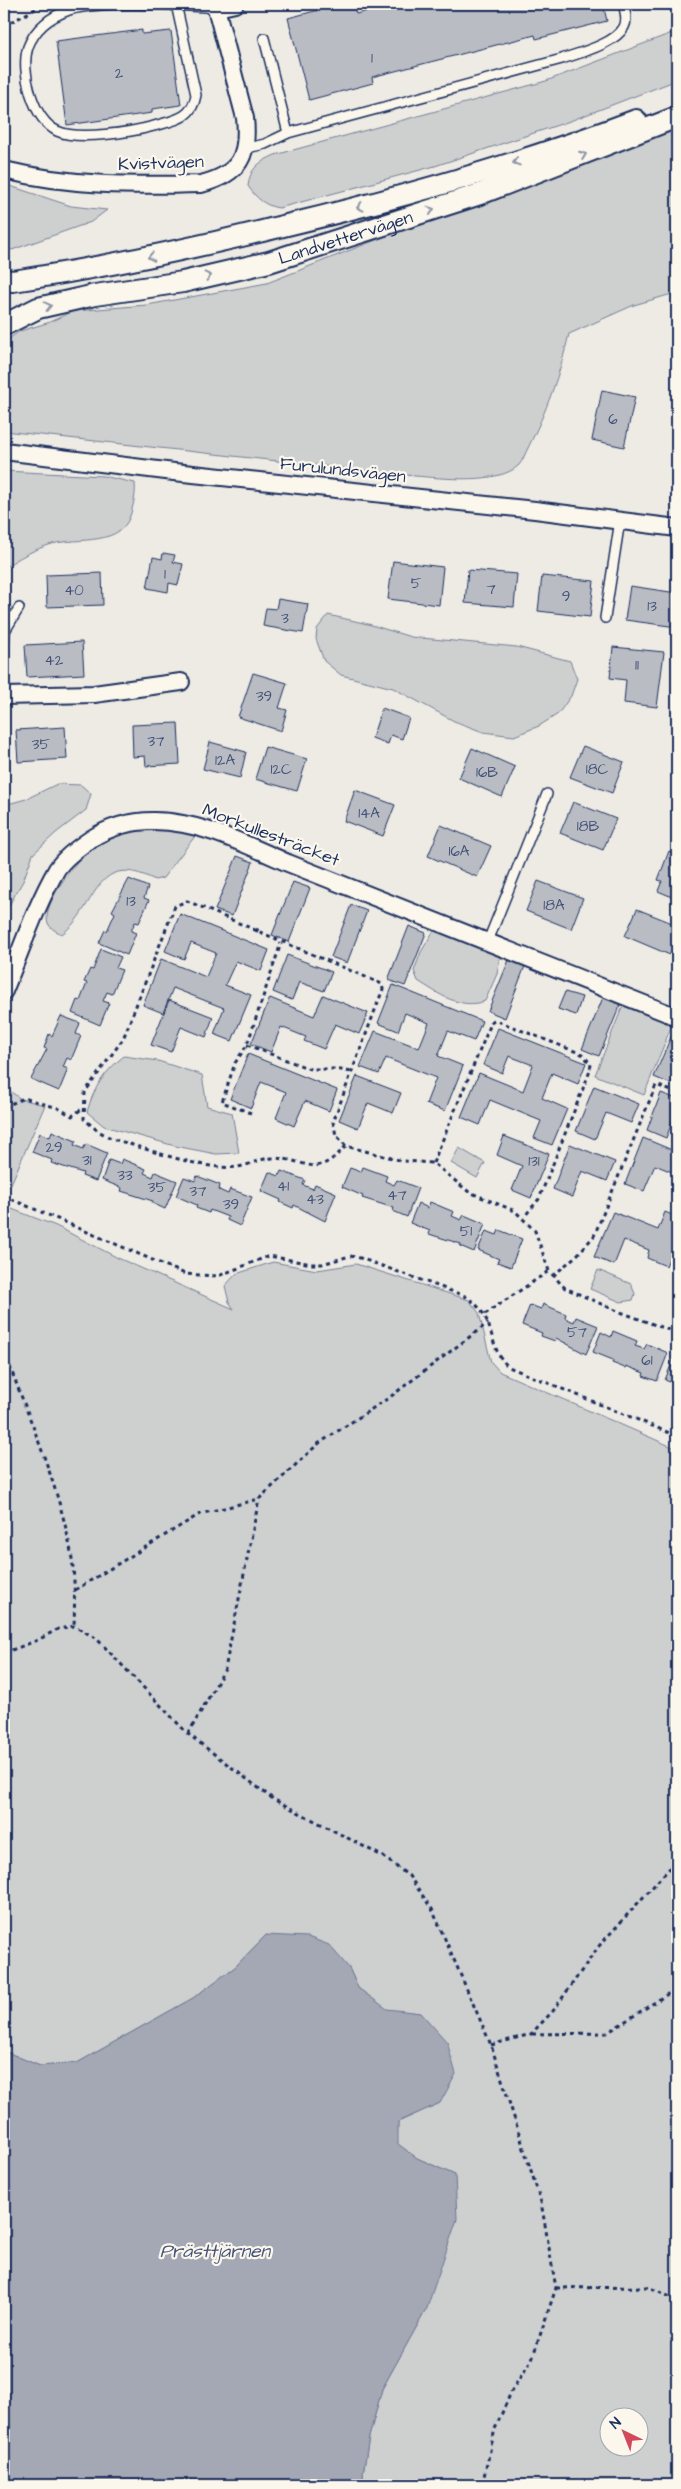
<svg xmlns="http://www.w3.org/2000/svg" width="681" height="2489" font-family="'Architects Daughter',sans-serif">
<rect width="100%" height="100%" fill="#eeebe4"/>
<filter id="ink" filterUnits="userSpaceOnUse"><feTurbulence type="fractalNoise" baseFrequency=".02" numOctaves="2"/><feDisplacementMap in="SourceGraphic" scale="10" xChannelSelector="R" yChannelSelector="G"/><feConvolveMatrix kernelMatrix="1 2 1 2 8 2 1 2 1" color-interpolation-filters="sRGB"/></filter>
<g filter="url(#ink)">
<g fill="#cecfcf" stroke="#747f96" fill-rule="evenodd">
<path d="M677,31V80L570,121L435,166L279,208C265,206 256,198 248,186C250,168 259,162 275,155L546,81Z"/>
<path d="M677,126V295L672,294L634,305L569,334C560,374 546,412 528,448C525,453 523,461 519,465C499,485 441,478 415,476L4,431V342L20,331L47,323L74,311L147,305L267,283L490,195Z"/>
<path d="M4,184L71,206L107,210L91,222L12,250L4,246Z"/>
<path d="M4,471L103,476L135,483C136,494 134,502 131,513C122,547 79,537 52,544C35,549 18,558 4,568Z"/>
<path d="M328,615L368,624L411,637L517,647L570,661L577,679L571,696L558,714L539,726L514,736L483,732L454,721L393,688L341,675L324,661L316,639L317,629Z"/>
<path d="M57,784L81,785L91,794L86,810L56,833L33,854L23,881L8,907L4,911V805L26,799Z"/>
<path d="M145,823L199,831L163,878L155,880C94,849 98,908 62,934C55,931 47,927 47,918C47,898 77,859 92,846C109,833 125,828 145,823Z"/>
<path d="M436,927L488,947L500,958L497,974L485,1001C460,1010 439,994 418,981L414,971L421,952Z"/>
<path d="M626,998L675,1017L644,1095L595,1075Z"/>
<path d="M124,1056L158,1061L202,1075L207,1106L232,1113L239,1153L216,1154L175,1146L104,1126L87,1112C94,1087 104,1072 124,1056Z"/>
<path d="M4,1087L21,1099L45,1105L11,1184L4,1181Z"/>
<path d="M459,1148L485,1163L477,1178L451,1163Z"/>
<path d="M4,1206L56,1226L118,1258L234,1309L229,1302L225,1286L236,1274L273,1262L317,1270L356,1264L469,1300L479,1313L491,1362L500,1372L677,1449V2485H364L363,2474L369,2437L382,2389L427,2308L455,2175L417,2158L397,2144L398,2122L440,2103L421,2013L387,2010L358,1988L349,1968L266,1935L235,1967L193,1998L77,2063L40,2066L4,2051ZM608,2416H638V2446H608Z"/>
<path d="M598,1270L631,1284L635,1294L633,1300L621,1302L590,1289Z"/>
</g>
<path fill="#a3a8b4" stroke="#6d7892" d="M266,1935L308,1937L329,1945L349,1968L358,1988L387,2009L421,2013L447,2042L456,2074L440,2103L398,2122V2144L417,2158L455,2175L457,2219L427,2308L382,2389L369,2437L363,2474L364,2485H4V2051L40,2066L77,2063L193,1998L235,1967Z"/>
<g fill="#b9bcc3" stroke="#1b2f5e">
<path d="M342,4H353L356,14L395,4H603L607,21L536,39L535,35L372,77L373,83L309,100L288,18Z"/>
<path d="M142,30V34L171,31L181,105L152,109V113L67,125L56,41Z"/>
<path d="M602,390L635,397L624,447L592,440Z"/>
<path d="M163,553L175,555L173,562L183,564L178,585L169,583L168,592L147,588L153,557L162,559Z"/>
<path d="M393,561L443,567L439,605L388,599Z"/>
<path d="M468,570L517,574L514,607L465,603Z"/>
<path d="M102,573L103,605L47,607L46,575Z"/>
<path d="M542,576L594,581L590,617L538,611Z"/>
<path d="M630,586L677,593V627L625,620Z"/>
<path d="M278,599L308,604L303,633L263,626L266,608L276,609Z"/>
<path d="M82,642L84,674L27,677L25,645Z"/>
<path d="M613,647L664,652L657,707L624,703L626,680L610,678Z"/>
<path d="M253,673L287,683L279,708L287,710L281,731L238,717Z"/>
<path d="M382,708L409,718L402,739L391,735L388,744L372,738Z"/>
<path d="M178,723L180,764L146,766L145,756L133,757L132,725Z"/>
<path d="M65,727L67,759L18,762L16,730Z"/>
<path d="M210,742L246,752L240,778L203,769Z"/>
<path d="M583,746L624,762L612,793L570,777Z"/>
<path d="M265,747L307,759L297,791L255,779Z"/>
<path d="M472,748L515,767L502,797L459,778Z"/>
<path d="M355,790L395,805L383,836L344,821Z"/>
<path d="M573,802L616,819L603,850L560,833Z"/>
<path d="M441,825L491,846L477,877L428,856Z"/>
<path d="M669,851L677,854V899L658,891L662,881L658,880Z"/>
<path d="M237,856L253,862L232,916L215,910Z"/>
<path d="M129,879L148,887L144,898L149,900L139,923L135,922L131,931L136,933L127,955L99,943L105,930L107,931L115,913L112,911Z"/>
<path d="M538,881L583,898L571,929L526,911Z"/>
<path d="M293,882L310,888L289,942L272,935Z"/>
<path d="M351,905L367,911L347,963L331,957Z"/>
<path d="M637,909L677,925V938L670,955L625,936Z"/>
<path d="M180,914L269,950L261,971L236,961L225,985L251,995L232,1041L214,1034L224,1008L173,988L163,1013L143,1005L161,959L206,977L216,953L191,943L184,959L165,951Z"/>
<path d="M409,926L426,933L405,986L388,980Z"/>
<path d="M101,949L121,957L116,968L122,970L112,994L107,992L103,1001L109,1003L100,1025L72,1013L77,1000L80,1001L87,983L84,982L90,969L93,970Z"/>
<path d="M287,955L332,972L324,991L299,982L292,1000L273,992Z"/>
<path d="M509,960L525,966L505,1018L488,1011Z"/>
<path d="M393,985L482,1021L474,1041L448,1031L438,1056L463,1066L445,1111L426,1104L436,1078L386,1058L379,1074L360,1067L375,1031L419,1048L429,1023L405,1013L398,1031L378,1023Z"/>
<path d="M565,992L582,997L576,1015L558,1009Z"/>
<path d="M323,995L368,1013L359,1034L335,1024L324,1049L304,1041L306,1037L281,1027L271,1052L251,1044L270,998L314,1016Z"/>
<path d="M604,995L621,1003L599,1056L582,1049Z"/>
<path d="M169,1000L213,1017L206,1037L181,1027L171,1052L151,1045Z"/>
<path d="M61,1016L80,1023L76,1034L81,1036L71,1060L67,1058L63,1067L68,1069L59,1091L31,1079L47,1049L44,1048L49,1034L52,1036Z"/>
<path d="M676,1025L677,1068L671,1084L654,1077Z"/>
<path d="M498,1028L586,1063L578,1084L552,1073L542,1098L567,1109L552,1145L534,1138L541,1121L490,1100L480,1125L461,1117L479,1073L523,1091L533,1065L509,1056L502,1073L483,1065Z"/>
<path d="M248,1054L337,1090L329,1111L305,1101L294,1126L276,1118L286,1092L261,1082L251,1108L230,1099Z"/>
<path d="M357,1076L401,1093L393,1113L368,1103L358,1128L339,1120Z"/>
<path d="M594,1086L639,1104L631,1123L606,1113L595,1139L576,1131Z"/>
<path d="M661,1093L677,1099V1122L673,1120L666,1138L647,1130Z"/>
<path d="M52,1131L76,1141L74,1145L83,1149L86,1144L107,1153L96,1181L82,1176L83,1173L51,1163L52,1160L32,1152L40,1133L50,1137Z"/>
<path d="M504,1136L549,1154L531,1198L512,1190L522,1166L497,1155Z"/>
<path d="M643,1138L677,1152V1174L655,1165L644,1191L625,1184Z"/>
<path d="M570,1144L615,1162L607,1181L582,1171L572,1197L553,1189Z"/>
<path d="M122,1159L146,1169L144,1173L153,1177L155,1172L177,1181L165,1209L152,1203L153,1201L121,1191L122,1188L102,1180L109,1160L120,1164Z"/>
<path d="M363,1167L387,1176L385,1181L394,1185L397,1180L418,1188L407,1217L393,1211L394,1208L362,1198L363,1196L342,1187L350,1168L361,1172Z"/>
<path d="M281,1171L305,1180L303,1185L313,1189L315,1184L336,1193L325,1221L294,1205L293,1208L280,1202L281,1200L261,1191L269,1172L279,1176Z"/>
<path d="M197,1176L220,1185L219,1190L228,1194L230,1189L252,1197L240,1226L227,1220L228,1217L210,1210L209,1213L196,1208L197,1205L176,1196L184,1177L195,1181Z"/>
<path d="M430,1202L454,1212L452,1216L461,1220L464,1215L485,1224L474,1252L460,1246L461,1244L429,1234L430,1231L410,1223L418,1203L428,1208Z"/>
<path d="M613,1212L658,1230L665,1212L677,1217V1240L666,1266L647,1258L649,1250L624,1240L614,1265L594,1257Z"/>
<path d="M499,1230L522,1239L511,1267L497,1262L499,1259L478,1250L486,1231L497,1235Z"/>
<path d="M543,1304L566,1314L565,1318L574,1322L576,1317L598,1326L586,1354L556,1338L555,1341L541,1336L542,1333L522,1325L530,1305L541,1309Z"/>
<path d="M613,1331L637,1341L635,1346L644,1349L647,1344L668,1353L657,1381L643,1376L644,1373L626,1366L625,1368L612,1363L613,1360L593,1352L601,1332L611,1337Z"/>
<path d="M673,1360L677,1362V1385L665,1380Z"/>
</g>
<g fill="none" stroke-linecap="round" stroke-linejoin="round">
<g stroke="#1b2f5e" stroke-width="12">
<g id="service">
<path d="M176,4L196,95C192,119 175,120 154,126C132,132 78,141 57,131C33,119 20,71 28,47C35,28 52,16 69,10C104,0 179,5 217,8"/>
<path d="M264,38L288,133"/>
<path d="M247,148L265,144L288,133L562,59C579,53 615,44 624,27C628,20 625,11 623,4"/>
<path d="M605,618L620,520"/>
<path d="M4,644L5,631L19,608"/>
<path d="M488,941L547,794"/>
</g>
</g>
<g stroke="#1b2f5e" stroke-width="20">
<g id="minor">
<path d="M217,8L235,4"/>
<path d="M4,170C69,186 134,186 201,184C240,174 249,156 245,118L215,4"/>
<path d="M4,451L174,472L535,510L677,528"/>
<path d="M4,696L94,694L181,682"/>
<path d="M4,991C21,951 35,907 57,869C65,857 79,847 91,839C154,798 227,836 288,863L677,1017"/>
</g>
</g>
<g stroke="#1b2f5e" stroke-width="24">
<g id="tertiary">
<path d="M4,280L13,281C107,267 199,247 291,224C408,196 523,163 636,120"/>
<path id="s1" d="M4,325L38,308L95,295L183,282L269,262L480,194L677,117"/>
</g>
</g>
<g stroke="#1b2f5e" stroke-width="3" stroke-dasharray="4 4" stroke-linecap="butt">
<path d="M4,26L41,6"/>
<path d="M256,932L260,925"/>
<path d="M247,1045L310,1069H335L352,1072"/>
<path d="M4,1107L24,1098L58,1108L72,1116L83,1108"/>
<path d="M251,1113L222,1102L235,1063L247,1045L281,943"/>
<path d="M346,1146C313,1181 310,1159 273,1158C260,1158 249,1166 236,1167C204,1171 145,1148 113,1139L98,1131L84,1119L85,1092L123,1039L175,906L187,901L382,984L383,989L333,1122L336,1135L346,1146L403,1161L433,1163L469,1192L515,1211L535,1231L549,1271L565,1288L615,1310L677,1333"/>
<path d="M433,1163L492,1021L495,1020L582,1054L591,1064L590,1071L539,1199L524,1217"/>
<path d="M4,1196L185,1274L218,1276L269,1256L311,1264H322L350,1256L360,1258L465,1296C499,1317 485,1347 509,1367L677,1436"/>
<path d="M553,1276L578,1254L594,1236L656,1085L677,1093"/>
<path d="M485,1314L549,1271"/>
<path d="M4,1351C27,1413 55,1476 69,1542C75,1569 75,1598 74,1626"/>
<path d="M75,1590L200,1514L259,1499"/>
<path d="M4,1653L38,1640L58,1629L74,1626L96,1638L188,1734L273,1799L382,1856L409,1876L432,1909L491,2045L541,2202L556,2288L532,2359L512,2390L495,2429L482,2485"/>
<path d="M188,1734L225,1669L259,1499L318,1444L390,1397L488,1323"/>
<path d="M532,2034L607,2033L677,1988"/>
<path d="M491,2045L531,2034L553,2011L599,1946L677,1860"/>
<path d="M556,2288L648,2287L677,2300"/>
</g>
<use href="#service" stroke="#fbf7ec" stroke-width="9"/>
<use href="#minor" stroke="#fbf7ec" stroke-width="16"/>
<use href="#tertiary" stroke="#fbf7ec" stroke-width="20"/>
</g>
<defs><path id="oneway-chevron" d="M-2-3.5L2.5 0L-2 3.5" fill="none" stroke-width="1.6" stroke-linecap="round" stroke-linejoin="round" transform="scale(1.25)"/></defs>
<g stroke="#8b93a5">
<use href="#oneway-chevron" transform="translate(583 155) rotate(-21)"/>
<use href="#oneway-chevron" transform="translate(516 162) rotate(162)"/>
<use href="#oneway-chevron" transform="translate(360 207) rotate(166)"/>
<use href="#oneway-chevron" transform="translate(431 210) rotate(-18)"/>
<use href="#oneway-chevron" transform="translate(151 257) rotate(168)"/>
<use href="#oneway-chevron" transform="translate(208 276) rotate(-13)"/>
<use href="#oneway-chevron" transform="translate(48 306) rotate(-13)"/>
</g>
</g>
<g text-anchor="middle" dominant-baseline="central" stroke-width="4.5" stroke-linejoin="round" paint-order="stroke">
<g font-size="15" fill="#425277">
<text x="372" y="58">1</text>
<text x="119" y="73">2</text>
<text x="613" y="419">6</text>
<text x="165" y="574">1</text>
<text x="416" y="583">5</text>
<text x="491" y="589">7</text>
<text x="74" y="590">40</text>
<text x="566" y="596">9</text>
<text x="652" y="606">13</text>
<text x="285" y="618">3</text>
<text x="54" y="660">42</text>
<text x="637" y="665">11</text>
<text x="264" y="696">39</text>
<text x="156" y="741">37</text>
<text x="41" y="744">35</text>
<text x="225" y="760">12A</text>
<text x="281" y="769">12C</text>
<text x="597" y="769">18C</text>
<text x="487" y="772">16B</text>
<text x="369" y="813">14A</text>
<text x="588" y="826">18B</text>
<text x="459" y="851">16A</text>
<text x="131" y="901">13</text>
<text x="554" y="905">18A</text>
<text x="54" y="1147">29</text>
<text x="87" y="1160">31</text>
<text x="534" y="1161">131</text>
<text x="125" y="1175">33</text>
<text x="283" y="1186">41</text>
<text x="157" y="1187">35</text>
<text x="198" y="1191">37</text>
<text x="397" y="1195">47</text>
<text x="315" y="1199">43</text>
<text x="231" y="1204">39</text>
<text x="466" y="1231">51</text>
<text x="577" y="1332">57</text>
<text x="647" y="1360">61</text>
</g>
<g font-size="18" fill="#1b2f5e" stroke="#fbf7ec">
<text transform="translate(161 163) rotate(-2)">Kvistvägen</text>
<text stroke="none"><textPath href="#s1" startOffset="354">Landvettervägen</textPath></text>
<text transform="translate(343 470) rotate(6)">Furulundsvägen</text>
<text transform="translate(271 835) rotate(21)">Morkullesträcket</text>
</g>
<g font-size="19" font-style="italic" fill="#445378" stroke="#fbf7ec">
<text x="215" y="2251">Prästtjärnen</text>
</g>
</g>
<rect width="681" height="2489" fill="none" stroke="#fbf7ec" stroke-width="20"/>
<rect x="10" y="10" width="661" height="2469" fill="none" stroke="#1b2f5e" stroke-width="2" filter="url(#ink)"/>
<g transform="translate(624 2432) rotate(317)"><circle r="24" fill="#fbf7ec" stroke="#a1a7b3"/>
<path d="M0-4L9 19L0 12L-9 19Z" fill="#d1495b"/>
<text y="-8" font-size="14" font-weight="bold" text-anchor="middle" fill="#1b2f5e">N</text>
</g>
</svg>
